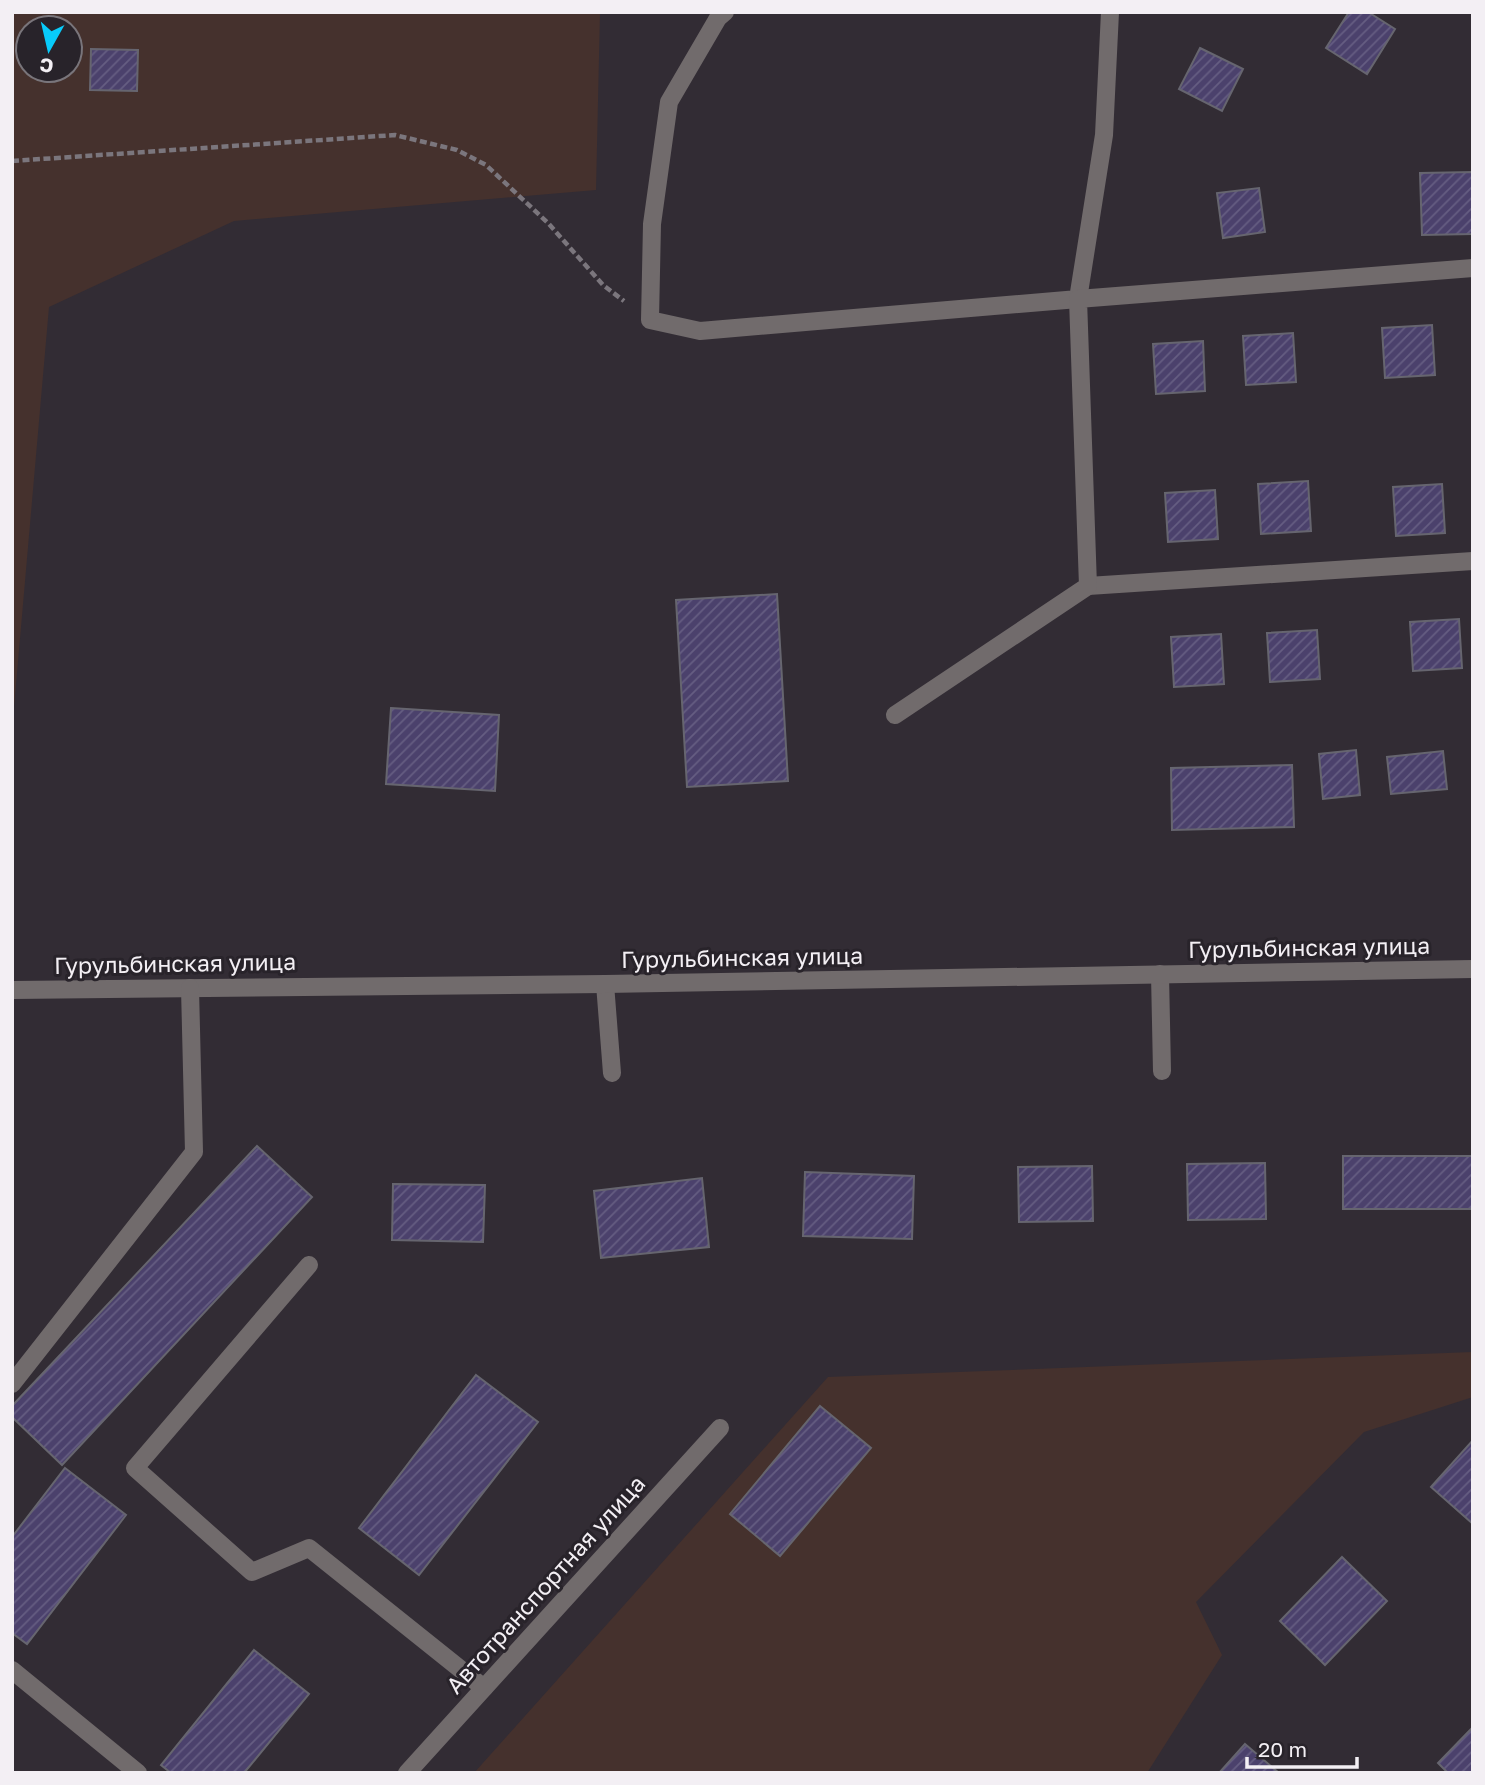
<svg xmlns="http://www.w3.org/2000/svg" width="1485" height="1785" font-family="'Golos Text',sans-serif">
<defs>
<pattern id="building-hatch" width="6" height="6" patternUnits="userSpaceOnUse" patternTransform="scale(1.75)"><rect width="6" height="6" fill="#4b416c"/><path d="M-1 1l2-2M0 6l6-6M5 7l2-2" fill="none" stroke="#655d82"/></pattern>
</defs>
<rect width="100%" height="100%" fill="#322c34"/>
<g fill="#45312d" fill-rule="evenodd">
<path d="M12,12H600L596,190L234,221L49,307L12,730ZM28,28H70V70H28Z"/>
<path d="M1473,1352V1397L1364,1432L1196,1602L1222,1655L1147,1773H474L828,1377Z"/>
</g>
<g fill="url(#building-hatch)" stroke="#66656f" stroke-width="2">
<path d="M1349,12H1368L1395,29L1367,74L1326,48Z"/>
<path d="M1200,48L1243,69L1222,111L1179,89Z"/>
<path d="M91,49L138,50L137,91L90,90Z"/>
<path d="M1473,172V234L1422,235L1420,173Z"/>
<path d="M1259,188L1265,232L1223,238L1217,193Z"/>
<path d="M1432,325L1435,375L1385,378L1382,328Z"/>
<path d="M1293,333L1296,382L1246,385L1243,336Z"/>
<path d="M1203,341L1205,391L1156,394L1153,344Z"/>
<path d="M1308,481L1311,531L1261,534L1258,484Z"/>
<path d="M1442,484L1445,533L1396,536L1393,487Z"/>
<path d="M1215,490L1218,539L1168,542L1165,493Z"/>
<path d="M777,594L788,781L687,787L676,600Z"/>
<path d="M1459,619L1462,668L1413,671L1410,622Z"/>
<path d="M1317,630L1320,679L1270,682L1267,633Z"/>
<path d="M1221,634L1224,684L1174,687L1171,637Z"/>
<path d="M391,708L499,715L495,791L386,784Z"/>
<path d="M1356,750L1360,795L1323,799L1319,754Z"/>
<path d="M1443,751L1447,789L1391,794L1387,757Z"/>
<path d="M1292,765L1294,827L1172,830L1171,768Z"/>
<path d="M257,1146L312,1197L62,1465L12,1417V1406Z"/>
<rect x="1343" y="1156" width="130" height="53"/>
<path d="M1265,1163L1266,1219L1188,1220L1187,1164Z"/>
<path d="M1092,1166L1093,1221L1019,1222L1018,1167Z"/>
<path d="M805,1172L914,1176L912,1239L803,1236Z"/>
<path d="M702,1178L709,1247L601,1258L594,1191Z"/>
<path d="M393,1184L485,1185L483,1242L392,1240Z"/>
<path d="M476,1375L538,1422L419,1575L359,1528Z"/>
<path d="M820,1406L871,1448L780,1556L730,1514Z"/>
<path d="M1473,1440V1524L1431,1487Z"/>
<path d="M65,1468L126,1515L27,1644L12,1633V1537Z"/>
<path d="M1342,1557L1387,1601L1325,1665L1280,1621Z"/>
<path d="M254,1650L309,1694L244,1773H171L161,1765Z"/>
<path d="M1473,1727V1773H1448L1438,1763Z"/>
<path d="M1245,1744L1279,1773H1219Z"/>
</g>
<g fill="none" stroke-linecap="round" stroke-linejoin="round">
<path stroke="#7b767d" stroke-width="4.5" stroke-dasharray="7 3.5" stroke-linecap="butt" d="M12,161L395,135L457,150L486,165L548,223L603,285L624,301"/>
<g stroke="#716b6c" stroke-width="18">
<path d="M725,12L718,18L669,102L652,224L650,320L700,331L1078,299L1104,135L1110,12"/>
<path d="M1088,586L1473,561"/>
<path d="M895,715L1088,586L1078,299L1473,268"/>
<path d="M1160,974L1162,1071"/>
<path d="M605,984L612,1073"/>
<path d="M12,990L605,984L1473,969"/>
<path d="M309,1265L135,1468L252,1572L309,1548L484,1688"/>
<path d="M12,1384L194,1152L190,988"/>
<path d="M12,1670L138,1773"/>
<path d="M407,1773L720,1428"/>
</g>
</g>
<g text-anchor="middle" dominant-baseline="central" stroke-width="6" stroke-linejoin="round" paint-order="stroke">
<g font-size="23" fill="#f3eff4" stroke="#28232a">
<text transform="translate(1309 947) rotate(-1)">Гурульбинская улица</text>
<text transform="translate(742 957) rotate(-1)">Гурульбинская улица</text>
<text transform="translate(175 963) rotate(-1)">Гурульбинская улица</text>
<text transform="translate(545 1584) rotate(-48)">Автотранспортная улица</text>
</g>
</g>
<rect width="1485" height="1785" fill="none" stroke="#f3eff4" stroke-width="28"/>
<g transform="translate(49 49) rotate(188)"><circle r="33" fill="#28232a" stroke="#79757b" stroke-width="2"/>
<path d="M0-5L12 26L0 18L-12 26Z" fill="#08cbfa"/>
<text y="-10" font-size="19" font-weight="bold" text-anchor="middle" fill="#f3eff4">С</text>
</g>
<path d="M1247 1757v10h110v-10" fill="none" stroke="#f3eff4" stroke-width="3.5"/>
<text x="1258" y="1757" font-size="21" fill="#f3eff4" stroke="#28232a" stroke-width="5" paint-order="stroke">20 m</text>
</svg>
